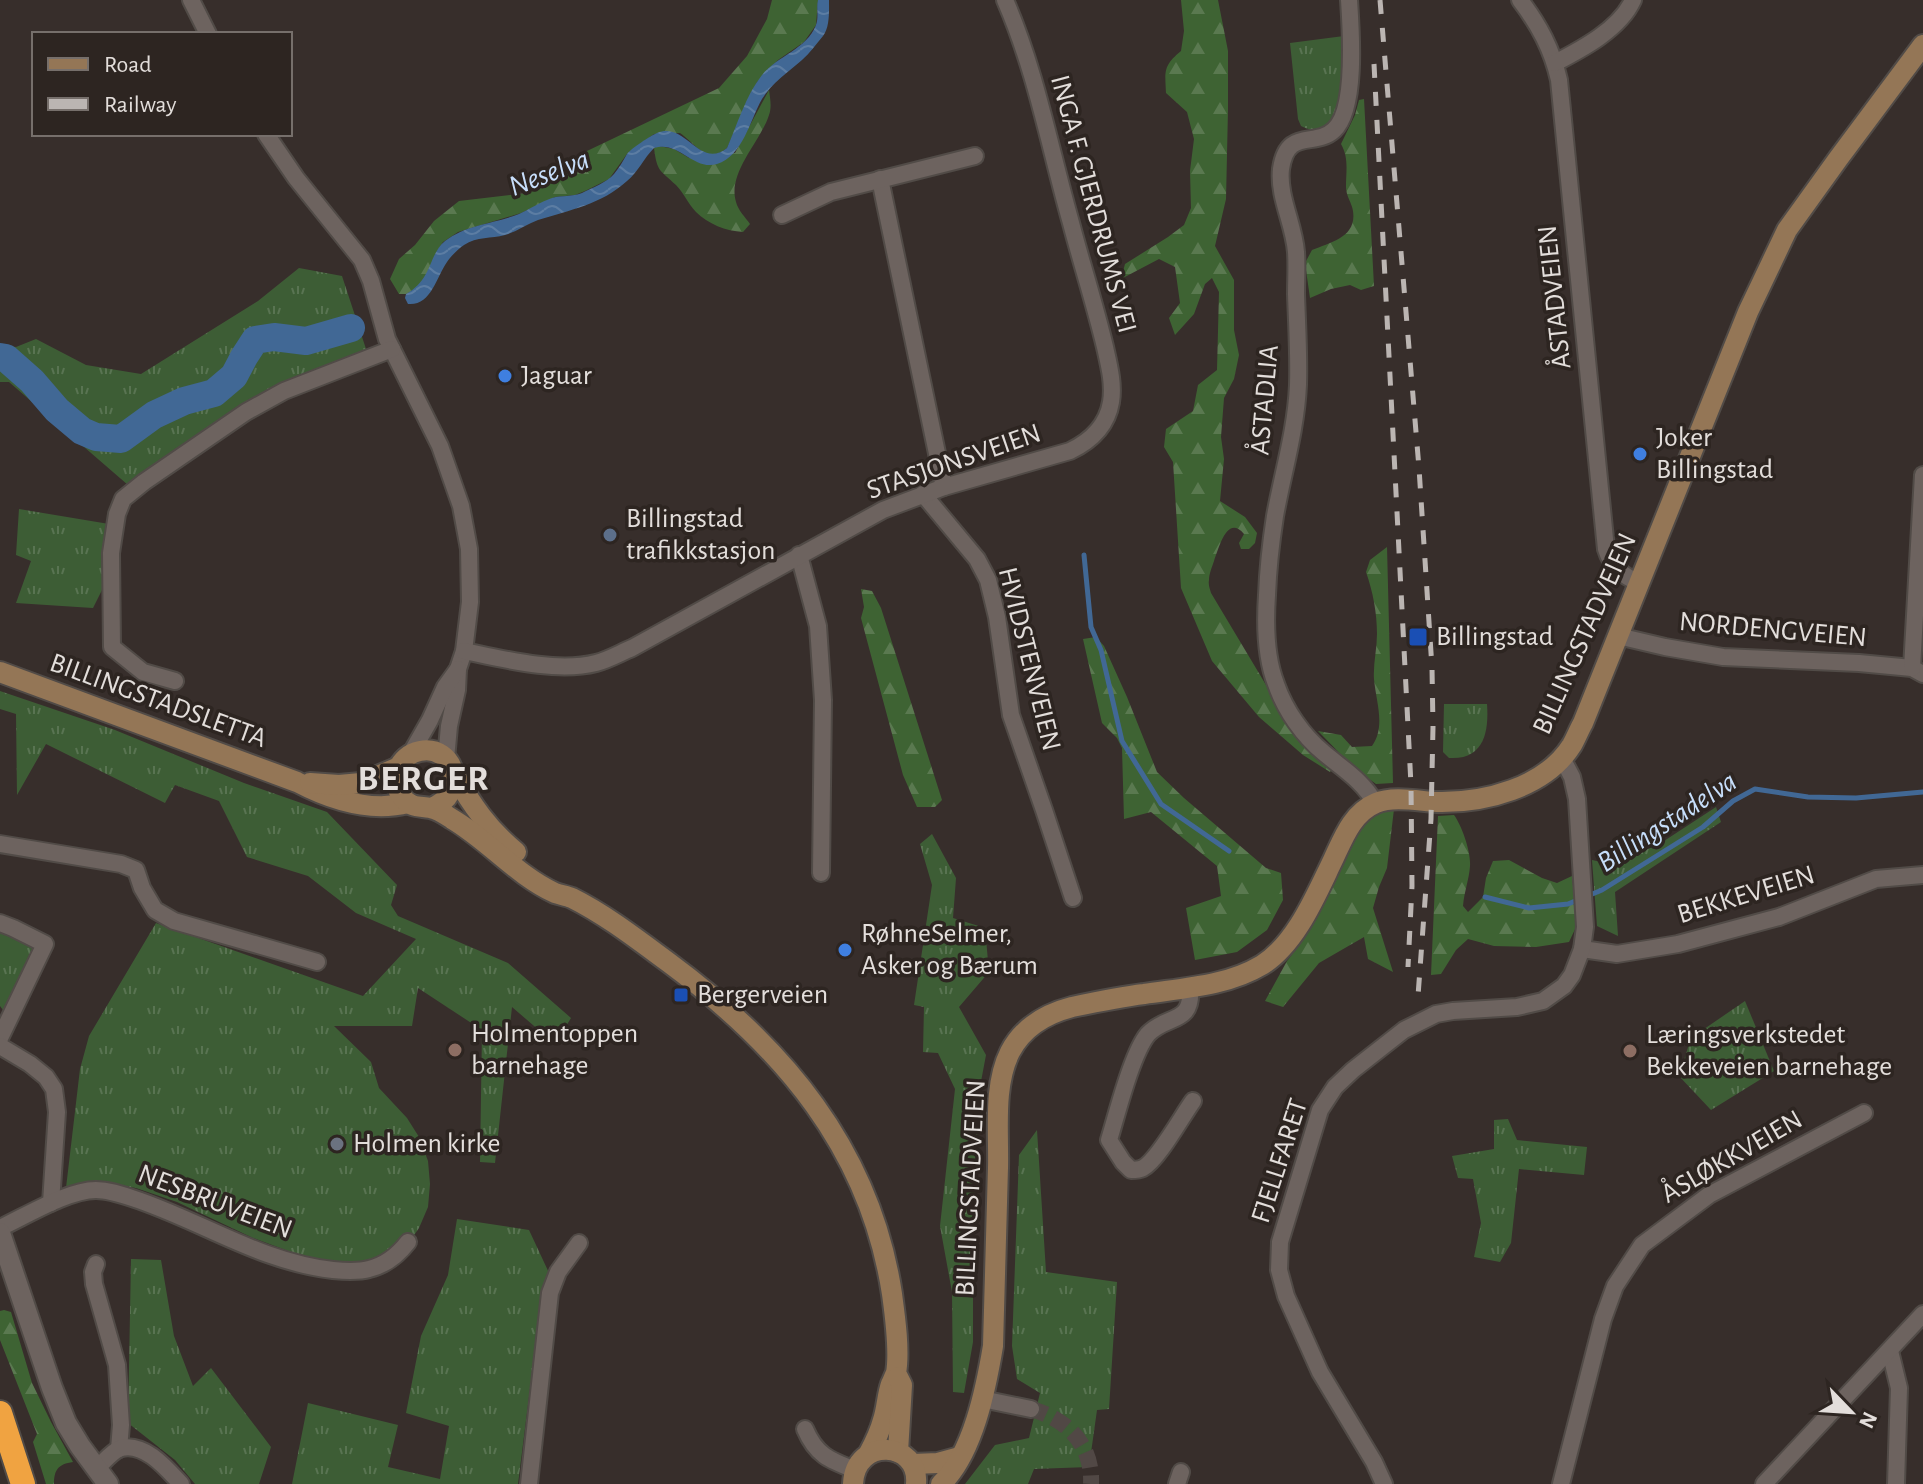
<svg xmlns="http://www.w3.org/2000/svg" width="1923" height="1484" font-family="'Alegreya Sans',sans-serif">
<defs>
<pattern id="grass-tufts" width="24" height="20" patternUnits="userSpaceOnUse" patternTransform="scale(2)"><rect width="24" height="20" fill="#3d5d35"/><path d="M3 7l-1-3M5 7V3M7 7l1-3M15 17l-1-3M17 17v-4M19 17l1-3" fill="none" stroke="#597452"/></pattern>
<pattern id="forest-firs" width="22" height="20" patternUnits="userSpaceOnUse" patternTransform="scale(2)"><rect width="22" height="20" fill="#3e6333"/><path d="M5 1l3.5 6h-7zM16 11l3.5 6h-7z" fill="#5a7950"/></pattern>
<pattern id="water-waves" width="16" height="10" patternUnits="userSpaceOnUse" patternTransform="scale(2)"><rect width="16" height="10" fill="#416895"/><path d="M0 5q4-4 8 0t8 0" fill="none" stroke="#5c7da3"/></pattern>
</defs>
<rect width="100%" height="100%" fill="#372e2b"/>
<g fill="url(#grass-tufts)">
<path d="M1344,36C1342,63 1350,151 1301,126L1298,119L1290,43Z"/>
<path d="M299,268L342,276L366,349L128,485L9,382H0V345L16,347L36,339L86,365L141,374L258,301Z"/>
<path d="M19,509L109,524L103,588L93,608L16,603L31,561L16,555Z"/>
<path d="M0,691L115,730L244,783L327,812L397,885L391,905L398,916L508,963L571,1018L555,1044L512,1007L495,1163L480,1162L482,1030L418,988L412,1026H334L371,1062L379,1088L407,1118L419,1137L428,1161L430,1184L428,1207L419,1228L404,1250L366,1266L323,1264L253,1238L177,1202L136,1188L95,1181L66,1188L80,1069L89,1036L156,923L363,996L416,939L356,913L308,876L247,857L219,801L175,785L165,803L46,744L17,795L16,714L0,709Z"/>
<path d="M1444,704H1487C1489,732 1484,760 1449,758L1443,752Z"/>
<path d="M1716,807L1721,822L1615,892L1618,936L1597,926L1592,860L1615,865L1664,841Z"/>
<path d="M932,834L956,878L953,918L985,928L989,972L959,1007L986,1055L979,1092L973,1233V1342L964,1393L953,1392L952,1292L940,1226L955,1089L938,1053L923,1052L924,1007L914,1005L932,885L920,844Z"/>
<path d="M0,929L31,944L34,950L6,1014L0,1006Z"/>
<path d="M1745,1001L1774,1071L1711,1110L1679,1076L1691,1038Z"/>
<path d="M1508,1119L1517,1140L1587,1147L1584,1175L1519,1169L1511,1243L1500,1262L1474,1257L1481,1223L1473,1179L1458,1178L1452,1156L1494,1149V1120Z"/>
<path d="M1037,1130L1046,1272L1117,1282L1109,1409L1097,1410L1089,1467L1034,1469L1028,1484H965L995,1445L1029,1438L1040,1393L1017,1379L1012,1346L1019,1155Z"/>
<path d="M457,1219L529,1230L550,1275L536,1341L518,1484H292L308,1403L398,1425L388,1467L440,1479L449,1426L406,1413L421,1336L448,1275Z"/>
<path d="M131,1259L161,1260L174,1336L193,1386L211,1368L271,1447L259,1484H195L175,1460L128,1423Z"/>
</g>
<g fill="url(#forest-firs)">
<path d="M772,0H818L816,25L804,42L778,60L757,82L727,148C706,165 696,144 680,133L654,134L627,154L609,179L585,191L575,195L555,197L521,213L458,232L443,242L437,251L428,274L415,290L406,294H399L390,279L399,259L415,245L434,221L459,201L527,193L566,161L719,88L747,56L767,19Z"/>
<path d="M1181,0H1218L1228,51V109L1226,199L1215,246L1234,280V330L1239,355L1234,379L1224,398L1221,437L1224,459L1220,501L1245,517L1257,533L1255,543L1249,549H1241L1239,543L1244,534C1227,514 1219,548 1214,561C1212,567 1209,574 1209,580C1208,585 1210,589 1211,593L1290,725L1332,769L1330,772L1303,755L1259,717L1212,661L1181,588L1173,462L1164,447L1166,429L1193,411L1198,385L1217,370L1219,292L1212,278L1205,284L1194,314L1175,335L1169,318L1180,303L1175,267L1159,259L1121,279L1125,264L1168,237L1184,225L1191,208L1190,171L1194,139L1187,112L1166,93C1165,71 1163,66 1181,51L1184,31Z"/>
<path d="M769,90C770,98 772,107 769,115C761,141 727,173 736,202C738,210 745,217 750,224L743,232C726,231 708,224 696,212C688,204 684,193 676,185C660,170 657,172 654,148L659,146L674,149L689,158L735,153Z"/>
<path d="M1364,99L1374,286L1361,290L1350,285L1331,289L1310,298L1305,263L1312,250C1331,242 1357,237 1353,211C1352,203 1346,196 1346,187C1346,171 1349,158 1341,144L1355,115L1359,100Z"/>
<path d="M1387,547L1393,783L1376,784L1355,769L1318,731L1341,735L1352,747L1372,746C1386,726 1376,702 1374,679C1373,664 1377,649 1377,634C1377,613 1373,592 1366,572L1370,560Z"/>
<path d="M861,589L872,591L881,608L942,800L935,807H917L903,775L861,618L864,607Z"/>
<path d="M1096,637L1104,646L1127,697L1157,772L1184,798L1266,868L1281,873L1283,900L1267,930L1237,952L1195,960L1186,908L1221,896L1217,866L1151,812L1124,819L1122,748L1117,738L1102,723L1083,639Z"/>
<path d="M1382,809H1394L1387,868L1379,887L1373,908L1393,972L1368,959L1364,937L1319,963L1283,1007L1265,1001L1287,961L1303,940L1320,912L1350,846L1365,821Z"/>
<path d="M1454,815C1462,826 1471,852 1470,866C1469,880 1464,892 1463,906L1468,912L1483,897L1486,878L1493,861L1509,860L1542,878L1557,883L1572,876L1577,925L1569,942L1536,947L1494,946L1468,939L1456,950L1441,974L1431,975L1438,816Z"/>
<path d="M4,1310L11,1312L32,1383L51,1422L73,1462C58,1464 54,1470 54,1484H46L33,1442L37,1434L0,1340V1311Z"/>
</g>
<path fill="url(#water-waves)" d="M818,0H829C829,11 830,27 823,36C816,44 810,53 802,60C788,72 772,83 762,99C750,120 743,156 717,164C693,171 679,140 654,148C644,158 638,172 627,181C602,204 570,210 538,220C527,224 516,232 505,235C491,239 477,236 464,245C458,249 451,256 447,262C436,278 431,306 408,304L405,298L406,294C433,279 428,255 445,241C467,224 494,224 519,214C530,209 540,202 552,198C562,195 572,197 582,193C592,188 607,182 614,174C619,168 623,161 627,154C632,148 650,136 657,133C686,121 699,170 727,148C737,125 746,95 762,75C777,56 807,49 816,25C819,17 816,8 818,0Z"/>
<g fill="none" stroke-linecap="round" stroke-linejoin="round">
<g stroke="#416895" stroke-width="5">
<path d="M1084,555L1091,627L1101,650L1122,741L1161,804L1229,851"/>
<path d="M1485,897L1529,908L1568,904L1602,890L1703,827L1733,801L1755,789L1808,797L1856,798L1923,792"/>
</g>
<path stroke="#416895" stroke-width="28" d="M0,357L6,358L32,381L57,410L82,431L96,437L121,439L154,415L184,401L214,393L234,376L244,357L255,340L274,337L306,341L351,328"/>
<path stroke="#514845" stroke-width="16" stroke-dasharray="16 8" stroke-linecap="butt" d="M1031,1409C1067,1419 1093,1445 1091,1484"/>
<g stroke="#514b47" stroke-width="20">
<g id="minor">
<path d="M191,0L208,34"/>
<path d="M1349,0C1351,30 1357,109 1334,130C1315,148 1287,127 1281,169C1278,197 1294,224 1296,252C1297,266 1296,280 1296,294C1297,325 1299,355 1298,385C1296,430 1283,472 1275,516C1271,542 1268,568 1267,595C1265,624 1265,656 1276,684C1285,710 1303,736 1324,753C1343,769 1363,781 1375,803"/>
<path d="M1520,0C1539,25 1552,49 1559,80L1606,549C1611,566 1624,577 1640,583"/>
<path d="M1555,63C1582,49 1620,29 1633,0"/>
<path d="M266,134L296,178L362,260L371,281L387,339L440,446L461,506L469,549L470,602L464,651L458,669L457,690L449,726L446,759"/>
<path d="M880,179L944,487"/>
<path d="M782,215L831,192L975,156"/>
<path d="M923,494L977,559L988,580L997,617L1011,715L1044,810L1073,898"/>
<path d="M799,555L818,626L823,700L821,873"/>
<path d="M1618,636L1665,647L1723,657L1859,663L1912,668L1923,674"/>
<path d="M464,651C503,659 557,673 596,663C608,660 620,653 632,648L883,510L944,487L1070,451C1091,441 1107,426 1111,402C1114,384 1109,365 1105,347C1095,305 1082,265 1071,223C1050,149 1036,71 1005,0"/>
<path d="M1912,668L1923,475"/>
<path d="M175,681L143,672L112,647L111,553L117,514L123,499L144,482L246,412L284,391L392,349"/>
<path d="M410,755L430,720L445,687L458,669"/>
<path d="M0,844L121,864L136,870L142,888L155,910L174,921L317,962"/>
<path d="M0,923L13,928L45,944L0,1038"/>
<path d="M1582,949L1617,954L1678,944L1779,917L1876,879L1923,875"/>
<path d="M1190,988C1193,1025 1167,1014 1148,1034C1132,1053 1117,1114 1109,1140L1123,1162L1131,1170C1136,1170 1139,1170 1143,1168C1158,1160 1182,1116 1193,1101"/>
<path d="M0,1046L30,1064L46,1077L54,1089L57,1112L51,1203"/>
<path d="M0,1228C26,1216 68,1190 96,1190C108,1190 120,1194 132,1198C200,1220 260,1262 333,1270C344,1271 358,1272 369,1269C386,1265 398,1255 408,1242"/>
<path d="M96,1264L93,1272L94,1284L117,1365L121,1425L119,1449"/>
<path d="M1890,1351L1899,1388L1896,1484"/>
<path d="M982,1399L1031,1409"/>
<path d="M805,1429C816,1455 829,1460 855,1470"/>
<path d="M96,1469C103,1463 112,1451 121,1448C145,1442 167,1469 181,1484"/>
<path d="M529,1484L550,1293L558,1272L579,1243"/>
<path d="M1177,1484L1181,1472"/>
<path d="M1384,1484L1374,1462L1320,1372L1286,1296L1279,1270L1280,1242L1320,1110L1335,1087L1353,1070L1404,1030L1436,1014L1453,1011L1517,1007L1543,1001L1564,986L1572,975L1582,949L1585,927L1577,799L1572,777L1562,758"/>
<path d="M1561,1484L1603,1319L1615,1286L1642,1245L1709,1195L1864,1113"/>
<path d="M1764,1484L1923,1314"/>
</g>
</g>
<g stroke="#514b47" stroke-width="24">
<path id="tertiary" d="M0,1233L52,1388L66,1423L80,1446L108,1484"/>
</g>
<g stroke="#514b47" stroke-width="24">
<g id="secondary">
<path d="M0,672L297,782C331,800 371,812 408,803"/>
<path d="M454,774C471,804 489,830 516,852"/>
<path d="M310,783L339,785L361,783L399,767"/>
<path d="M431,808C469,794 455,744 420,751C398,755 389,781 403,798C411,808 420,806 430,808C438,809 446,815 452,819C488,840 516,875 555,893C561,895 567,896 572,898C606,915 638,940 668,962C783,1047 870,1149 892,1294C895,1316 900,1351 896,1373C895,1375 892,1382 891,1384C887,1395 887,1408 883,1420C880,1431 875,1442 869,1453"/>
<path d="M898,1377L902,1385L898,1452"/>
<path d="M913,1464L938,1463L960,1457"/>
<path d="M853,1484C855,1436 920,1441 916,1484"/>
<path d="M941,1484C973,1454 986,1388 993,1346C995,1286 996,1227 998,1168C999,1131 993,1086 1010,1052C1023,1027 1045,1014 1072,1007C1096,1002 1120,997 1144,994C1184,988 1227,986 1262,965C1296,944 1316,895 1333,860C1343,839 1352,813 1376,803C1393,796 1418,801 1437,802C1484,803 1545,788 1572,745C1576,738 1579,730 1583,723L1748,312L1787,230L1838,159L1923,45"/>
</g>
</g>
<g stroke="#514b47" stroke-width="28">
<path id="motorway" d="M0,1413L23,1484"/>
</g>
<use href="#minor" stroke="#6d635f" stroke-width="16"/>
<use href="#tertiary" stroke="#6d635f" stroke-width="20"/>
<use href="#secondary" stroke="#947656" stroke-width="20"/>
<use href="#motorway" stroke="#f0a341" stroke-width="24"/>
<g stroke="#bbb5b2" stroke-width="5" stroke-dasharray="14 14" stroke-linecap="butt">
<path d="M1380,0L1419,468L1432,668L1433,727L1431,819L1418,996"/>
<path d="M1374,64L1411,785L1412,886L1408,967"/>
</g>
</g>
<g fill="#3f7fe0" stroke="#2d2521" stroke-width="3">
<circle cx="505" cy="376" r="8"/>
<circle cx="1640" cy="454" r="8"/>
<circle cx="845" cy="950" r="8"/>
</g>
<circle fill="#5c6f8a" stroke="#2d2521" stroke-width="3" cx="610" cy="535" r="8"/>
<g fill="#1a4fb4" stroke="#2d2521" stroke-width="3">
<rect x="1408" y="627" width="20" height="20" rx="4"/>
<rect x="673" y="987" width="16" height="16" rx="4"/>
</g>
<g fill="#8d6e63" stroke="#2d2521" stroke-width="3">
<circle cx="455" cy="1050" r="8"/>
<circle cx="1630" cy="1051" r="8"/>
</g>
<circle fill="#6b7280" stroke="#2d2521" stroke-width="3" cx="337" cy="1144" r="8"/>
<g text-anchor="middle" dominant-baseline="central" stroke-width="7" stroke-linejoin="round" paint-order="stroke">
<g font-size="28" fill="#e3dedb" stroke="#2d2521">
<text transform="translate(1093 204) rotate(75)">INGA F. GJERDRUMS VEI</text>
<text transform="translate(1555 297) rotate(-96)">ÅSTADVEIEN</text>
<text transform="translate(1265 400) rotate(-85)">ÅSTADLIA</text>
<text transform="translate(954 462) rotate(-19)">STASJONSVEIEN</text>
<text transform="translate(1773 630) rotate(5)">NORDENGVEIEN</text>
<text transform="translate(1585 634) rotate(-66)">BILLINGSTADVEIEN</text>
<text transform="translate(1029 659) rotate(76)">HVIDSTENVEIEN</text>
<text transform="translate(158 701) rotate(20)">BILLINGSTADSLETTA</text>
<text transform="translate(1746 895) rotate(-17)">BEKKEVEIEN</text>
<text transform="translate(1732 1157) rotate(-30)">ÅSLØKKVEIEN</text>
<text transform="translate(1280 1161) rotate(-72)">FJELLFARET</text>
<text transform="translate(971 1188) rotate(-87)">BILLINGSTADVEIEN</text>
<text transform="translate(215 1202) rotate(21)">NESBRUVEIEN</text>
</g>
<g font-size="28" fill="#e3dedb" stroke="#2d2521" text-anchor="start">
<text x="521" y="376">Jaguar</text>
<text x="1656" y="438">Joker<tspan x="1656" dy="32">Billingstad</tspan></text>
<text x="626" y="519">Billingstad<tspan x="626" dy="32">trafikkstasjon</tspan></text>
<text x="1436" y="637">Billingstad</text>
<text x="861" y="934">RøhneSelmer,<tspan x="861" dy="32">Asker og Bærum</tspan></text>
<text x="697" y="995">Bergerveien</text>
<text x="471" y="1034">Holmentoppen<tspan x="471" dy="32">barnehage</tspan></text>
<text x="1646" y="1035">Læringsverkstedet<tspan x="1646" dy="32">Bekkeveien barnehage</tspan></text>
<text x="353" y="1144">Holmen kirke</text>
</g>
<g font-size="30" font-style="italic" fill="#c7defa" stroke="#2d2521">
<text transform="translate(549 173) rotate(-21)">Neselva</text>
<text transform="translate(1667 822) rotate(-33)">Billingstadelva</text>
</g>
<g font-size="36" font-weight="bold" letter-spacing="2" fill="#e3dedb" stroke="#2d2521">
<text x="424" y="779">BERGER</text>
</g>
</g>
<rect x="32" y="32" width="260" height="104" fill="#2d2521" stroke="#766f6b" stroke-width="2"/>
<rect x="48" y="58" width="40" height="12" fill="#947656" stroke="#766f6b" stroke-width="2"/>
<text x="104" y="72" font-size="24" fill="#e3dedb">Road</text>
<rect x="48" y="98" width="40" height="12" fill="#bbb5b2" stroke="#766f6b" stroke-width="2"/>
<text x="104" y="112" font-size="24" fill="#e3dedb">Railway</text>
<g transform="translate(1851 1412) rotate(115)" stroke="#2d2521" stroke-width="6" paint-order="stroke">
<path d="M0-6L14 30L0 20L-14 30Z" fill="#e3dedb"/>
<text y="-12" font-size="22" font-weight="bold" text-anchor="middle" fill="#e3dedb">N</text>
</g>
</svg>
